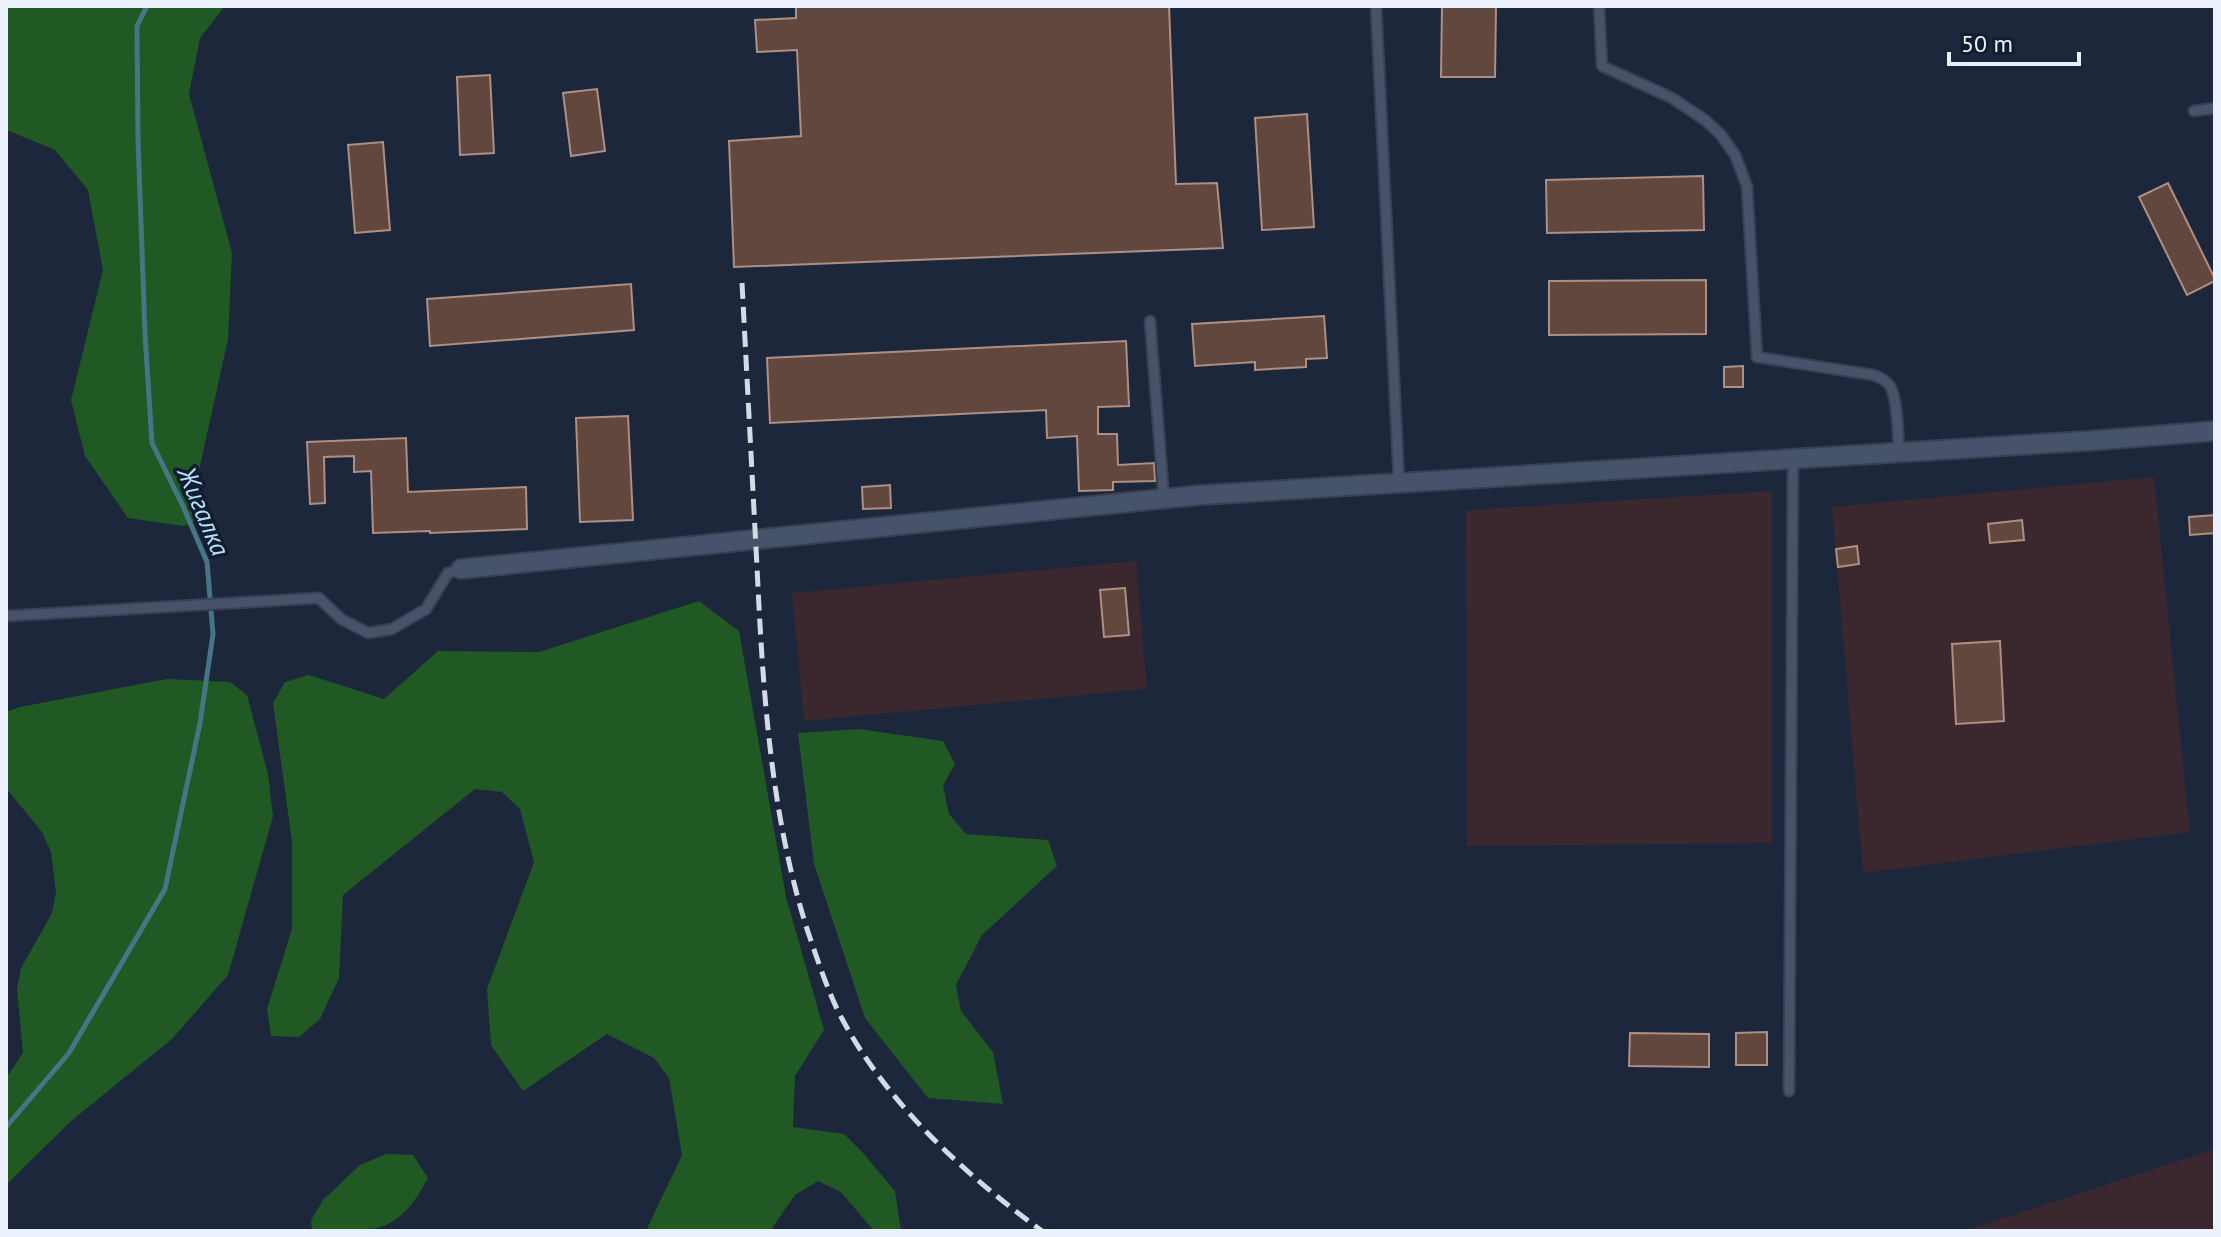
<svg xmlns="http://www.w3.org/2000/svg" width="2221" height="1237" font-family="'PT Sans',sans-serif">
<rect width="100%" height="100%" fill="#1c273b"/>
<g fill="#3b282e">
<path d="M2154,477L2190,832L1863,873L1832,507Z"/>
<path d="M1772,491V843L1467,846L1466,510Z"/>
<path d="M1136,561L1147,689L804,721L792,593Z"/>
<path d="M2215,1149V1231H1964Z"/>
</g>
<g fill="#205923">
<path d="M8,6H225L200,38L189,94L232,253L228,339L198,475L203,519L183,526L128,518L85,456L71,400L103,270L88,190L55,150L9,131L6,132V8Z"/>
<path d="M699,601L739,631L786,897L824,1030L795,1076L793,1127L844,1134L862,1152L895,1191L901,1231H874L841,1192L818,1181L795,1195L770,1231H646L682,1155L669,1078L654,1058L607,1034L523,1091L491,1045L487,989L534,862L520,809L502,792L475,789L343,895L339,978L320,1019L299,1037L271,1036L267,1009L292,929V842L273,703L285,682L309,675L384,699L438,651L539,652Z"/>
<path d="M167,679L230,682L247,695L268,774L273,816L228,975L172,1039L71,1121L6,1185V1078L23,1053L17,989L21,968L52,913L56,893L51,852L42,832L6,788V712L20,707Z"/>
<path d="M859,729L943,741L955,764L943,786L949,814L966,834L1048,840L1057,866L982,935L956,985L961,1011L993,1052L1003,1104L928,1098L865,1018L814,864L798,733Z"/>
<path d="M386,1154L413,1155L428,1178C397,1237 374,1231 312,1231L311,1220L323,1200L360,1165Z"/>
</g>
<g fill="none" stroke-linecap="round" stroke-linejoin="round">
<path stroke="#477588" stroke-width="5" d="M6,1127L69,1053L165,889L200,723L213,634L207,562L182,504L152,443L145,334L138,139L137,26L147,6"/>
</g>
<g fill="#62473e" stroke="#ad8f84" stroke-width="2">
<path d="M796,6H1169L1176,184L1217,183L1223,248L734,267L729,141L801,136L797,50L757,52L755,20L796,18Z"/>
<path d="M1442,6H1496L1495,77H1441Z"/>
<path d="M490,75L494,153L460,155L457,77Z"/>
<path d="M597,89L605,151L571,156L563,93Z"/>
<path d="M1307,114L1314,227L1262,230L1255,118Z"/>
<path d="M383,142L390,230L355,233L348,145Z"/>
<path d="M1703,176L1704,230L1547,233L1546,180Z"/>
<path d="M2168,183L2215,279V281L2187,295L2139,197Z"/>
<path d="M1706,280V334L1549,335V281Z"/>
<path d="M631,284L634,330L430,346L427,299Z"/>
<path d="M1324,316L1327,358L1306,359V367L1255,370V362L1195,366L1192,324Z"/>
<path d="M1126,341L1129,406L1098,407V434H1117L1118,465L1154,463L1155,481L1113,482V490L1079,491L1077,436L1047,438L1046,410L770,423L767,358Z"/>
<path d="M1743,366V387H1724V367Z"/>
<path d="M628,416L633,520L580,522L576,418Z"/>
<path d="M406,438L408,492L526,487L527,529L430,533V531L373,533L371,471L354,472V456L324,457L325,503L310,504L307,442Z"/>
<path d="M890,485L891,508L863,509L862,487Z"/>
<path d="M2215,515V533L2190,535L2189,517Z"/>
<path d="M2022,520L2024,540L1990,543L1988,524Z"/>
<path d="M1857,546L1859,564L1838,567L1836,549Z"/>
<path d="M1125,588L1129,635L1104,637L1100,590Z"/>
<path d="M2000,641L2004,721L1956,724L1952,644Z"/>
<path d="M1767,1032V1065H1736V1033Z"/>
<path d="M1630,1033L1709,1034V1067L1629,1066Z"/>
</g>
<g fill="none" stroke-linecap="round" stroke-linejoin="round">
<g stroke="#394151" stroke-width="13">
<g id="lane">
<path d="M1376,6L1399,482"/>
<path d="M1599,6L1602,66L1672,98L1705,120L1721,135L1735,155L1747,186L1757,357L1873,375C1879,377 1886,380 1890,386C1898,399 1898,436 1899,452"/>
<path d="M2194,111L2215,108"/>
<path d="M1150,321L1164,499"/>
<path d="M6,616L319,598L341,619L368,633L392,629L426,609L448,573L461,569"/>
<path d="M1789,1091L1793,459"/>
</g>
</g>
<g stroke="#394151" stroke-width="22">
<path id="street" d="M461,569L1201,495L2087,441L2215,431"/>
</g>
<use href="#lane" stroke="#47536a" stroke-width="9"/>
<use href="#street" stroke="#47536a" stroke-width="18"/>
<path stroke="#d4dae6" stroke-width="5" stroke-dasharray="16 8" stroke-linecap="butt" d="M742,283C747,378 752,473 757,567C763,690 770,814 808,932C817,958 826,986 838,1011C883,1100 963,1173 1042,1231"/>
</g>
<g text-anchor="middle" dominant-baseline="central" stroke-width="7" stroke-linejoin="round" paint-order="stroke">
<g font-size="26" font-style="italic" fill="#b5e3fc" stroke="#131d30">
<text transform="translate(204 511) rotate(67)">Жигалка</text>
</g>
</g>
<rect width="2221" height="1237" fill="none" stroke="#ecf2fd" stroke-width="16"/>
<path d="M1949 52v12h130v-12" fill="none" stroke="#ecf2fd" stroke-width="4"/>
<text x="1961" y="52" font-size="24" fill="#ecf2fd" stroke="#131d30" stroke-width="6" paint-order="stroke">50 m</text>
</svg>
